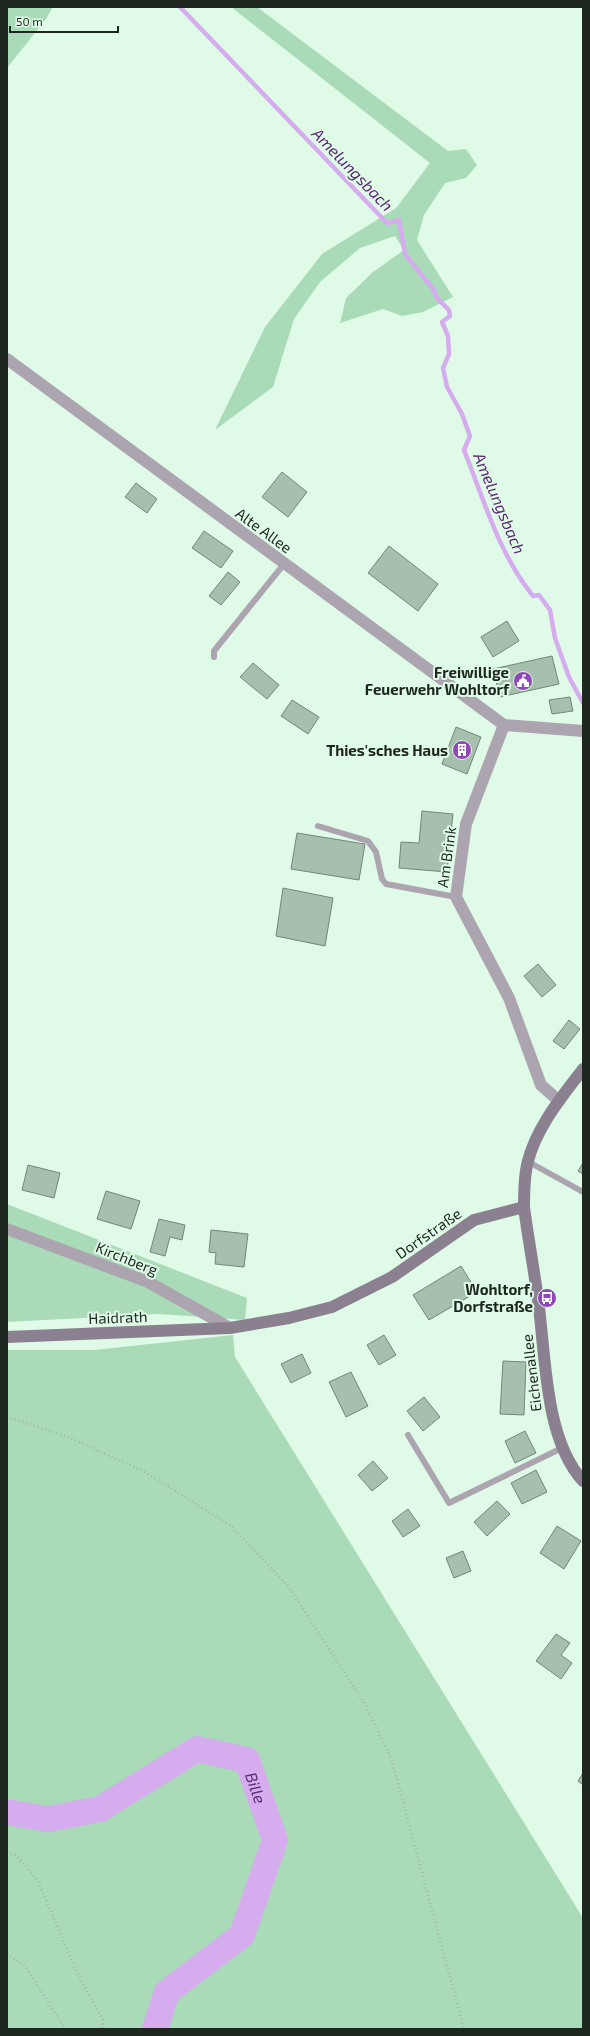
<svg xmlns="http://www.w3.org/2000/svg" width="590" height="2036" font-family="'Exo 2',sans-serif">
<rect width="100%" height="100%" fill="#dffae7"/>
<g fill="#a9dbb9">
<path d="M7,7H53L46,19L7,68Z"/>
<path d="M231,7H257L448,151L466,149L477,165L466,178L445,183L424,215L417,240L453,297L423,312L402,316L383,309L340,323L346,298L373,272L404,250L395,236L360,248L320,282L294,319L273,387L215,430L265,327L322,254L396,208L430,163Z"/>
<path d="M7,1204L247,1298L245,1320L159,1314L7,1322Z"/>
<path d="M233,1335L235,1357L583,1918V2029H7V1350H94Z"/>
</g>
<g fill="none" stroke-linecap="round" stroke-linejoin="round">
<path stroke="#d5aced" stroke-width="4.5" d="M180,7L387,223L399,220L405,254L433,289L437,298L449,310L450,316L442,322L448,336L449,354L443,368L447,387L462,414L470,436L464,450C484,500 499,554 533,596L539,595L550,610L555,638L569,677L583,703"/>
<path stroke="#d5aced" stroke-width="26" id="s1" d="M7,1812L48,1819L100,1809L197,1749L247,1760L275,1840L242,1935L167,1992L155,2029"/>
</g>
<g fill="#a7c0ae" stroke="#708877">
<path d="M282,472L307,492L288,517L262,497Z"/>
<path d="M136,483L157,499L147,513L125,497Z"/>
<path d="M204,531L233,551L221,568L192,548Z"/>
<path d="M389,546L438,584L418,611L368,573Z"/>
<path d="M228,572L240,582L221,605L209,596Z"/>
<path d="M507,621L519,641L493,657L481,637Z"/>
<path d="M552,656L559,684L500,697L493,669Z"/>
<path d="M253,663L279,685L267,699L240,677Z"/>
<path d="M570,697L573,711L552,714L549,700Z"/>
<path d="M292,700L319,717L308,734L281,716Z"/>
<path d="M456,727L481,737L467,774L442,764Z"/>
<path d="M422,811L453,814L447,872L399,868L401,842L419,843Z"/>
<path d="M297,833L365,844L359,880L291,869Z"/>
<path d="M283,888L333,898L325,946L276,936Z"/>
<path d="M538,964L556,985L542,997L524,976Z"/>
<path d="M569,1020L580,1029L564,1049L553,1041Z"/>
<path d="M583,1163V1174L578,1171Z"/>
<path d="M28,1165L60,1173L54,1198L22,1190Z"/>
<path d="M106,1191L140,1201L131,1229L97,1219Z"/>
<path d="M159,1219L185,1225L182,1240L170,1237L165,1256L150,1252Z"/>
<path d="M211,1230L248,1234L244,1267L215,1264L216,1253L209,1252Z"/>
<path d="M461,1266L477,1292L429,1320L413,1295Z"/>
<path d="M384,1335L396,1355L379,1365L367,1345Z"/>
<path d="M302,1354L311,1373L291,1383L281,1364Z"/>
<path d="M503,1361L526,1362L524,1415L500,1414Z"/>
<path d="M351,1372L368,1406L346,1417L329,1382Z"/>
<path d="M424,1397L440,1417L423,1431L407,1411Z"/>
<path d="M525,1431L536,1453L515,1463L505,1441Z"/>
<path d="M373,1461L388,1478L372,1491L358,1475Z"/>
<path d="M536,1470L547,1492L522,1504L511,1483Z"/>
<path d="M497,1501L510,1514L487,1536L474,1522Z"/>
<path d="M408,1509L420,1526L403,1537L392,1521Z"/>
<path d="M557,1526L581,1541L564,1569L540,1553Z"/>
<path d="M463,1551L471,1571L454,1578L446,1558Z"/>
<path d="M556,1634L570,1643L561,1655L572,1663L561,1679L536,1661Z"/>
<path d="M583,1773V1785L578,1781Z"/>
</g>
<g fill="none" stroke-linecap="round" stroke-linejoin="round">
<g stroke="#a0b6a7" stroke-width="2.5" stroke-dasharray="1 3" stroke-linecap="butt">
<path d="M7,1417L66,1436L145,1472L230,1525L288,1586L365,1704L392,1761L464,2029"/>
<path d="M7,1853L16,1855L38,1881L77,1973L103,2020L104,2029"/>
<path d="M7,1954L25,1966L65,2029"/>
<path d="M101,2029L102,2022"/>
</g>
<g stroke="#aca5b0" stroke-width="6">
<path d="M214,657V651L284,564"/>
<path d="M318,826L368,841L376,852L382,879L386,884L456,897"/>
<path d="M527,1161L583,1192"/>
<path d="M408,1435L449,1503L562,1448"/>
</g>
<g stroke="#aca5b0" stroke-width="12">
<path d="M7,359L504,725"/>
<path d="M504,725L466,824L456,897L509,998L541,1085L559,1101"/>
<path d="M504,725L583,731"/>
<path d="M7,1229L148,1282L230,1328"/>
</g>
<g stroke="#8a808f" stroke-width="12">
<path d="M583,1069C562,1097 537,1126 528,1161C524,1175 524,1192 524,1207C528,1238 534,1269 538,1300C546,1356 544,1438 583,1481"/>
<path d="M7,1337L230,1328L289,1318L332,1307L392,1277L474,1220L524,1207"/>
</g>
</g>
<defs>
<g id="civic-disc" transform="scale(1)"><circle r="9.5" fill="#9146b7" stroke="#dffae7"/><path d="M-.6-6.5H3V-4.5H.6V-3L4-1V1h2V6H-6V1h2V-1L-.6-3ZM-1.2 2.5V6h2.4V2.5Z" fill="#fff"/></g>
<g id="building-disc" transform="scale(1)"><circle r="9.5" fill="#9146b7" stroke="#dffae7"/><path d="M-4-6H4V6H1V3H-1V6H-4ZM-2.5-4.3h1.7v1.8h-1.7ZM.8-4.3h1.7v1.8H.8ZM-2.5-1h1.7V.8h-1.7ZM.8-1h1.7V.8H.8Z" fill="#fff"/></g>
<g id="bus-disc" transform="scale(1)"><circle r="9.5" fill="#9146b7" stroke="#dffae7"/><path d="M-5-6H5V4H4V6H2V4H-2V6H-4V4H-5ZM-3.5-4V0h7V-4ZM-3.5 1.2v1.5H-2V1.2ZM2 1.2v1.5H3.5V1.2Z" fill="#fff"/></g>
</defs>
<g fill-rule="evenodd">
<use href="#civic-disc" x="523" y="681"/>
<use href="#building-disc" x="462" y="750"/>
<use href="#bus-disc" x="547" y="1298"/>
</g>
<g text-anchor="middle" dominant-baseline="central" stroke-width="4" stroke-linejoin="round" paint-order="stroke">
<g font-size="15" fill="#1d2720" stroke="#dffae7">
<text transform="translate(264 530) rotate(36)">Alte Allee</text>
<text transform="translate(446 857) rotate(-82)">Am Brink</text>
<text transform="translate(428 1233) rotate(-35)">Dorfstraße</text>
<text transform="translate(127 1258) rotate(22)">Kirchberg</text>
<text transform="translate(118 1317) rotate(-2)">Haidrath</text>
<text transform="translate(531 1373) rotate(-97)">Eichenallee</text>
</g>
<g font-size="15" font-weight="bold" fill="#1d2720" stroke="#dffae7" text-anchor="end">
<text x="509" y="672">Freiwillige<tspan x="509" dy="17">Feuerwehr Wohltorf</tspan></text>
<text x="448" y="750">Thies'sches Haus</text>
<text x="533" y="1289">Wohltorf,<tspan x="533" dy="17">Dorfstraße</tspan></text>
</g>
<g font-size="16" font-style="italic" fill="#5a2773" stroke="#dffae7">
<text transform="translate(353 169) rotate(46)">Amelungsbach</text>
<text transform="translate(500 503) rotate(67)">Amelungsbach</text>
<text stroke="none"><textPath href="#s1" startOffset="289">Bille</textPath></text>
</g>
</g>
<rect width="590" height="2036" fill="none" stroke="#1d2720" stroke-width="16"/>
<path d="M10 26v6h108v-6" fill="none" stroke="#1d2720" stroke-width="2"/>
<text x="16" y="26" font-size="12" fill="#1d2720" stroke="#dffae7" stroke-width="3" paint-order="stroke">50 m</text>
</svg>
